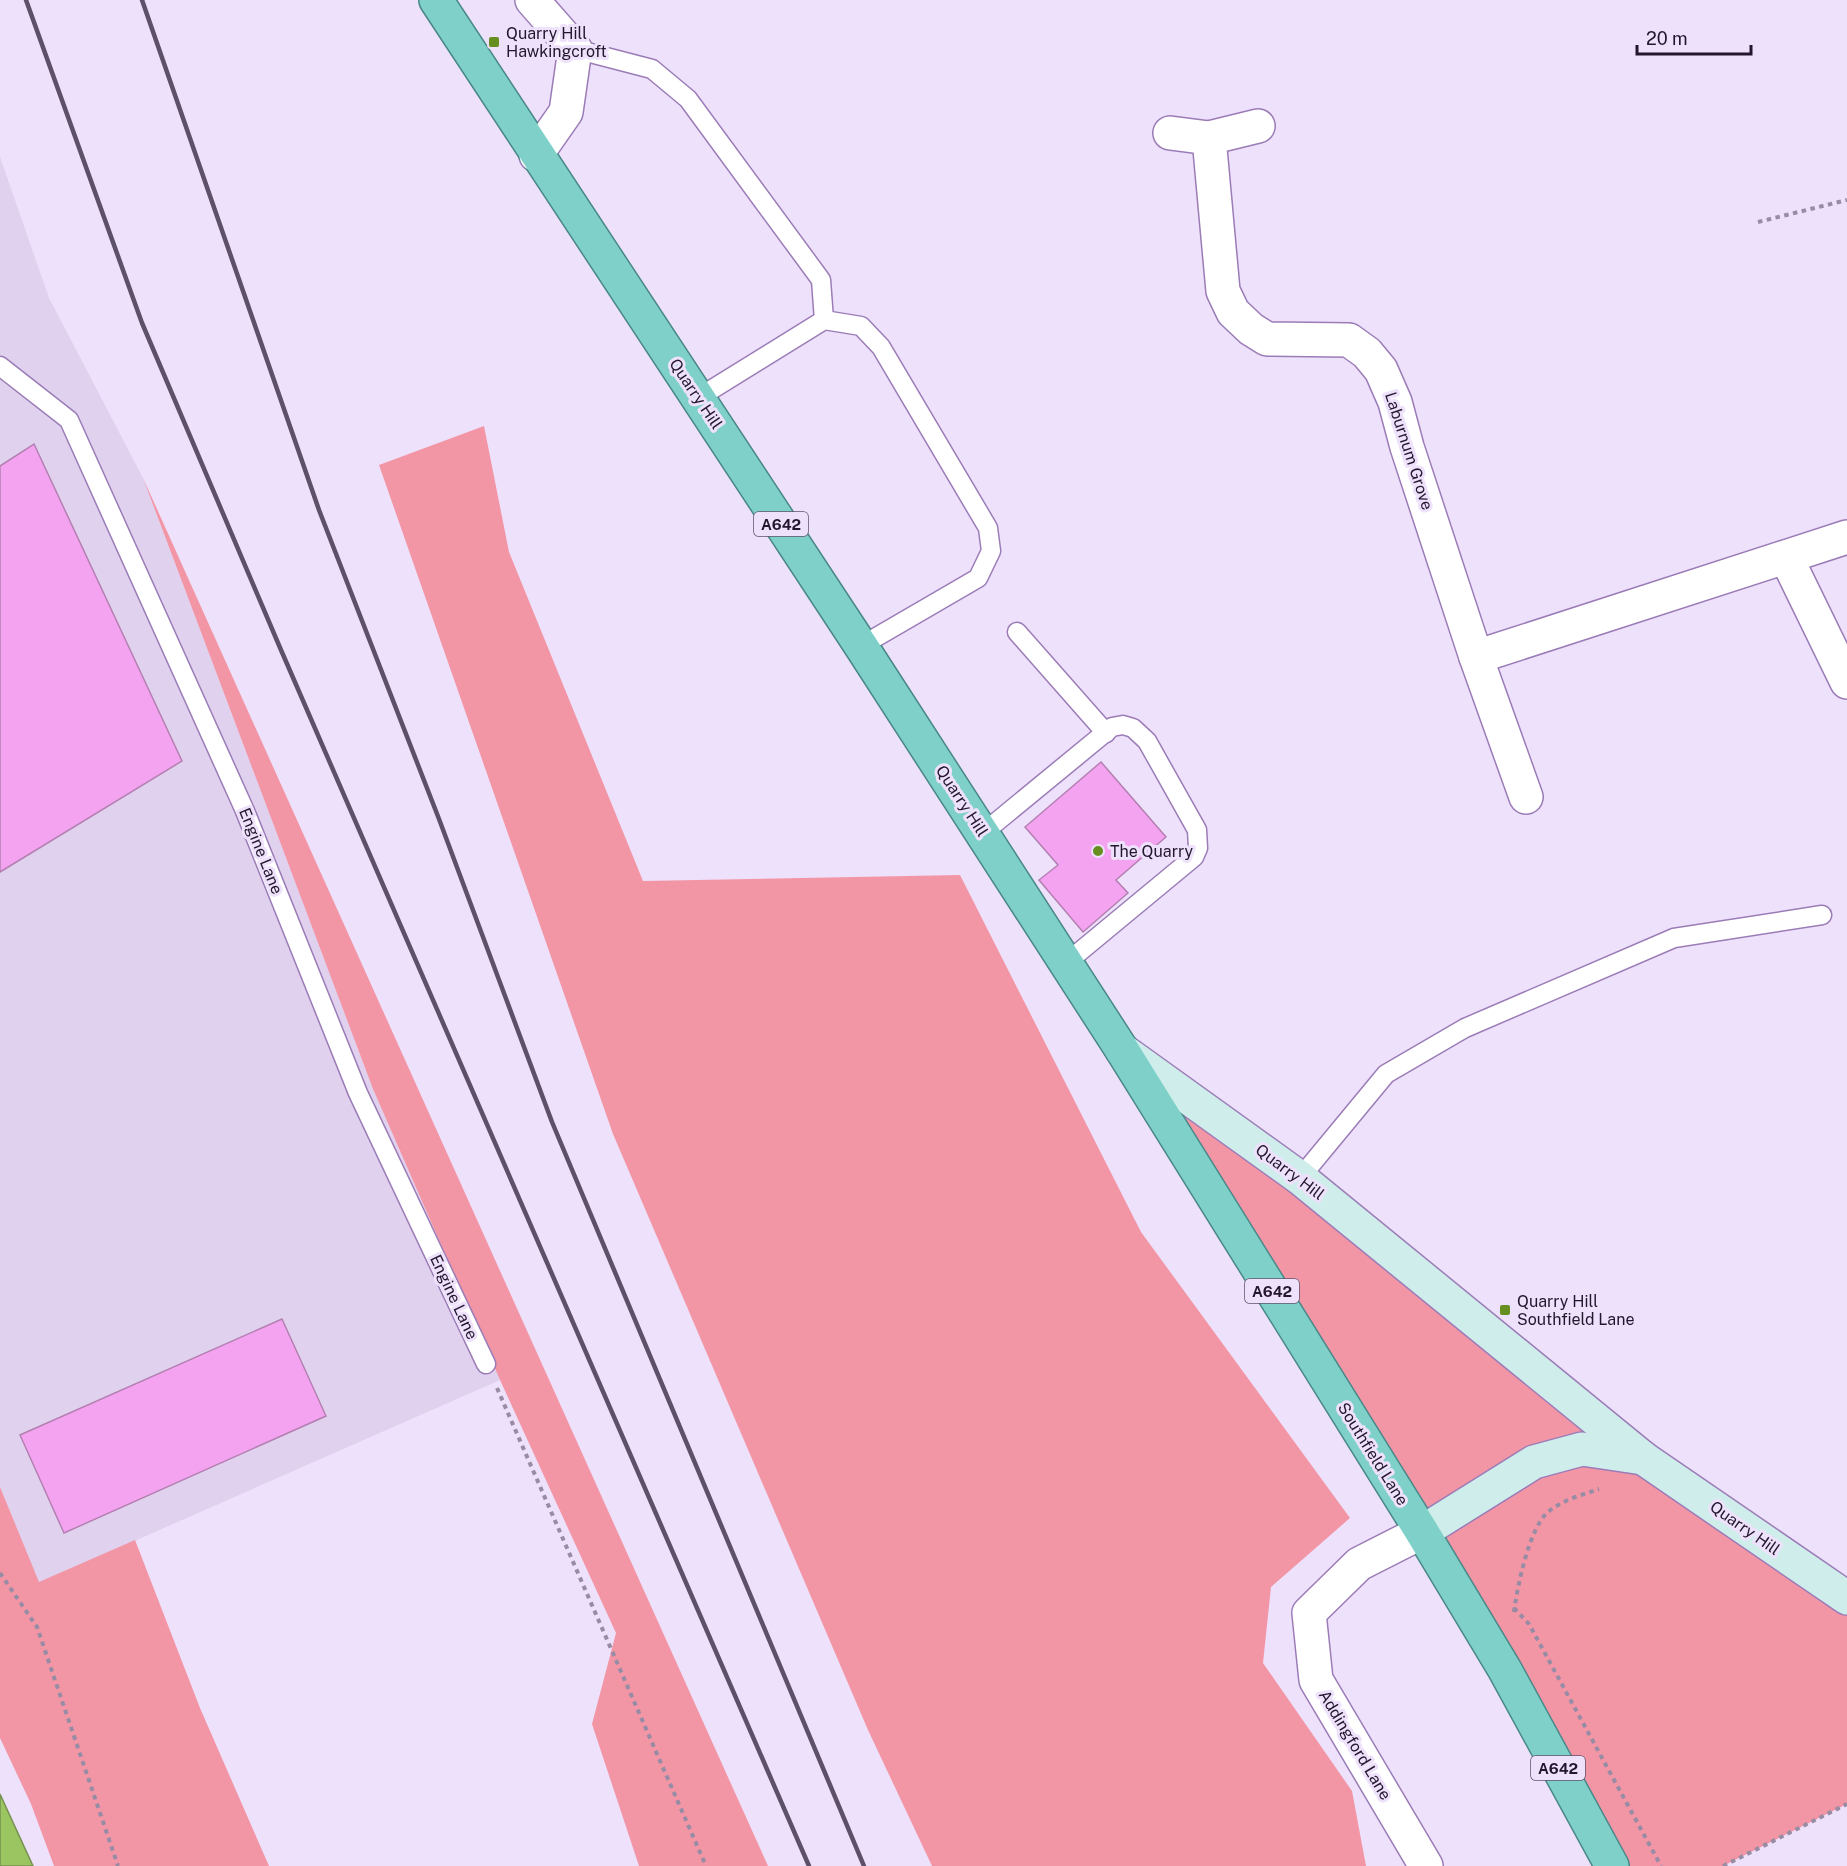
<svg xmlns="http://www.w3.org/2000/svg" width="1847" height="1866" font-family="'Public Sans',sans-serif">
<rect width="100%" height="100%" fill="#eee1fb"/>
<path fill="#e0d1ee" d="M0,157L49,298L143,478L373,1089L500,1380L39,1583L0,1487Z"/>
<g fill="#f296a6">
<path d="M484,426L509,552L643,881L960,875L1141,1232L1350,1518L1271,1587L1263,1663L1352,1791L1366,1866H932L868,1730L613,1134L379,465Z"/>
<path d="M143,478L768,1866H639L592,1724L616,1633L500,1380L373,1089Z"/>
<path d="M1122,1050L1847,1598V1804L1723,1866H1612Z"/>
<path d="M0,1487L39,1582L135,1540L200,1708L269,1866H54L31,1804L0,1738Z"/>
</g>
<path fill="#9ac561" stroke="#769051" stroke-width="1.5" d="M0,1794L33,1866H0Z"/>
<g fill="#f4a3f0" stroke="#b480b2" stroke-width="1.5">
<path d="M34,444L182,761L0,872V466Z"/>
<path d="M1101,762L1166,837L1116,880L1128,893L1083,932L1039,880L1058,865L1025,827Z"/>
<path d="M282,1319L326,1416L64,1533L20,1435Z"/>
</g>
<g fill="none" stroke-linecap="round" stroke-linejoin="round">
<g stroke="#9b7cb7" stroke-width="21">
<g id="service">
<path d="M575,49L652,69L688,99L821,280L824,320"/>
<path d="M0,366L69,420L245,811L358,1093L486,1364"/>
<path d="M698,398L824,320L861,326L881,347L988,528L991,551L978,578L861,646"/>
<path d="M1017,632L1106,733"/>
<path d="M983,833L1112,727L1123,725L1133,728L1147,741L1197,830L1198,848L1194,857L1066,963"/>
<path d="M1300,1178L1386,1074L1465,1028L1674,938L1822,915"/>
</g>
</g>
<g stroke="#9b7cb7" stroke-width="36">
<g id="minor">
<path d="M532,0L575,49L566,112L536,155"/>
<path d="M1170,133L1209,138L1258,126"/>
<path d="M1209,138L1223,291L1233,312L1251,329L1267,339L1349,340L1367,353L1381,370L1395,402L1407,447L1476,657L1526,797"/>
<path d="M1786,557L1847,682"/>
<path d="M1476,657L1847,537"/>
<path d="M1422,1532L1359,1564L1309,1613L1316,1680L1426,1866"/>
</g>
</g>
<g stroke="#9b7cb7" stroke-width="36">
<g id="secondary">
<path d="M1122,1050L1300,1178L1643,1458L1847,1598"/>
<path d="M1422,1532L1534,1462L1582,1449L1643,1458"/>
</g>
</g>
<g stroke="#498789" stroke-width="36">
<path id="trunk" d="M436,0L861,646L1122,1050L1422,1532L1505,1670L1612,1866"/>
</g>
<g stroke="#988ba4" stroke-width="4" stroke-dasharray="4.5 4.5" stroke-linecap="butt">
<path d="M1758,222L1847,200"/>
<path d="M497,1388L706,1866"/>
<path d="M0,1573L37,1627L118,1866"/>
<path d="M1514,1608L1529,1624L1661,1866"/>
<path d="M1514,1612C1517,1588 1529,1528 1548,1512C1562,1500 1582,1495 1599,1489"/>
<path d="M1723,1866L1847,1804"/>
</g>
<use href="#service" stroke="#fff" stroke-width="18"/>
<use href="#minor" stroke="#fff" stroke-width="33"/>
<use href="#secondary" stroke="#cfedeb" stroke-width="33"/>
<use href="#trunk" stroke="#7ed0c8" stroke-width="33"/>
<g stroke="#5d5068" stroke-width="4.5">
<path d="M26,0L142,323L281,650L809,1866"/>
<path d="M142,0L319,510L439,819L552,1122L864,1866"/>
</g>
</g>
<g fill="#668f1f" stroke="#eee1fb" stroke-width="2">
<rect x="488" y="36" width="12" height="12" rx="3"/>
<circle cx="1098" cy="851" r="6"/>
<rect x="1499" y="1304" width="12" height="12" rx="3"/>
</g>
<g text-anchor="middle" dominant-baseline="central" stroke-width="6" stroke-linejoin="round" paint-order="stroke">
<g fill="#eee1fb" stroke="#60536b" stroke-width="1.5">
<rect x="754" y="512" width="54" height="24" rx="4.5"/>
<rect x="1245" y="1279" width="54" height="24" rx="4.5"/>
<rect x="1531" y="1756" width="54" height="24" rx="4.5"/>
</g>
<g font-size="15" font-weight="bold" fill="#23162d">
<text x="781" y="524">A642</text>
<text x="1272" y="1291">A642</text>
<text x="1558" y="1768">A642</text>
</g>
<g font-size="16" fill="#23162d" stroke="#eee1fb" text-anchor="start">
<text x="506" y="33">Quarry Hill<tspan x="506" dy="18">Hawkingcroft</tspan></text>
<text x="1110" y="851">The Quarry</text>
<text x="1517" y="1301">Quarry Hill<tspan x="1517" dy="18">Southfield Lane</tspan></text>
</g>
<g font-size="16" fill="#23162d" stroke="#eee1fb">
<text transform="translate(696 394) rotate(56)">Quarry Hill</text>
<text transform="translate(1409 451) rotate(72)">Laburnum Grove</text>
<text transform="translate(962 801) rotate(57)">Quarry Hill</text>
<text transform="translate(261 851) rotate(68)">Engine Lane</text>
<text transform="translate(1290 1172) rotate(37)">Quarry Hill</text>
<text transform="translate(454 1297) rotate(65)">Engine Lane</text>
<text transform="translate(1373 1454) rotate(58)">Southfield Lane</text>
<text transform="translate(1745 1528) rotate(35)">Quarry Hill</text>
<text transform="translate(1355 1745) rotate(59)">Addingford Lane</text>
</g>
</g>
<path d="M1637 45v9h114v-9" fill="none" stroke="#23162d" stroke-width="3"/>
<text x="1646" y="45" font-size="18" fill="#23162d" stroke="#eee1fb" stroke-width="4.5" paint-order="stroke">20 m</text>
</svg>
